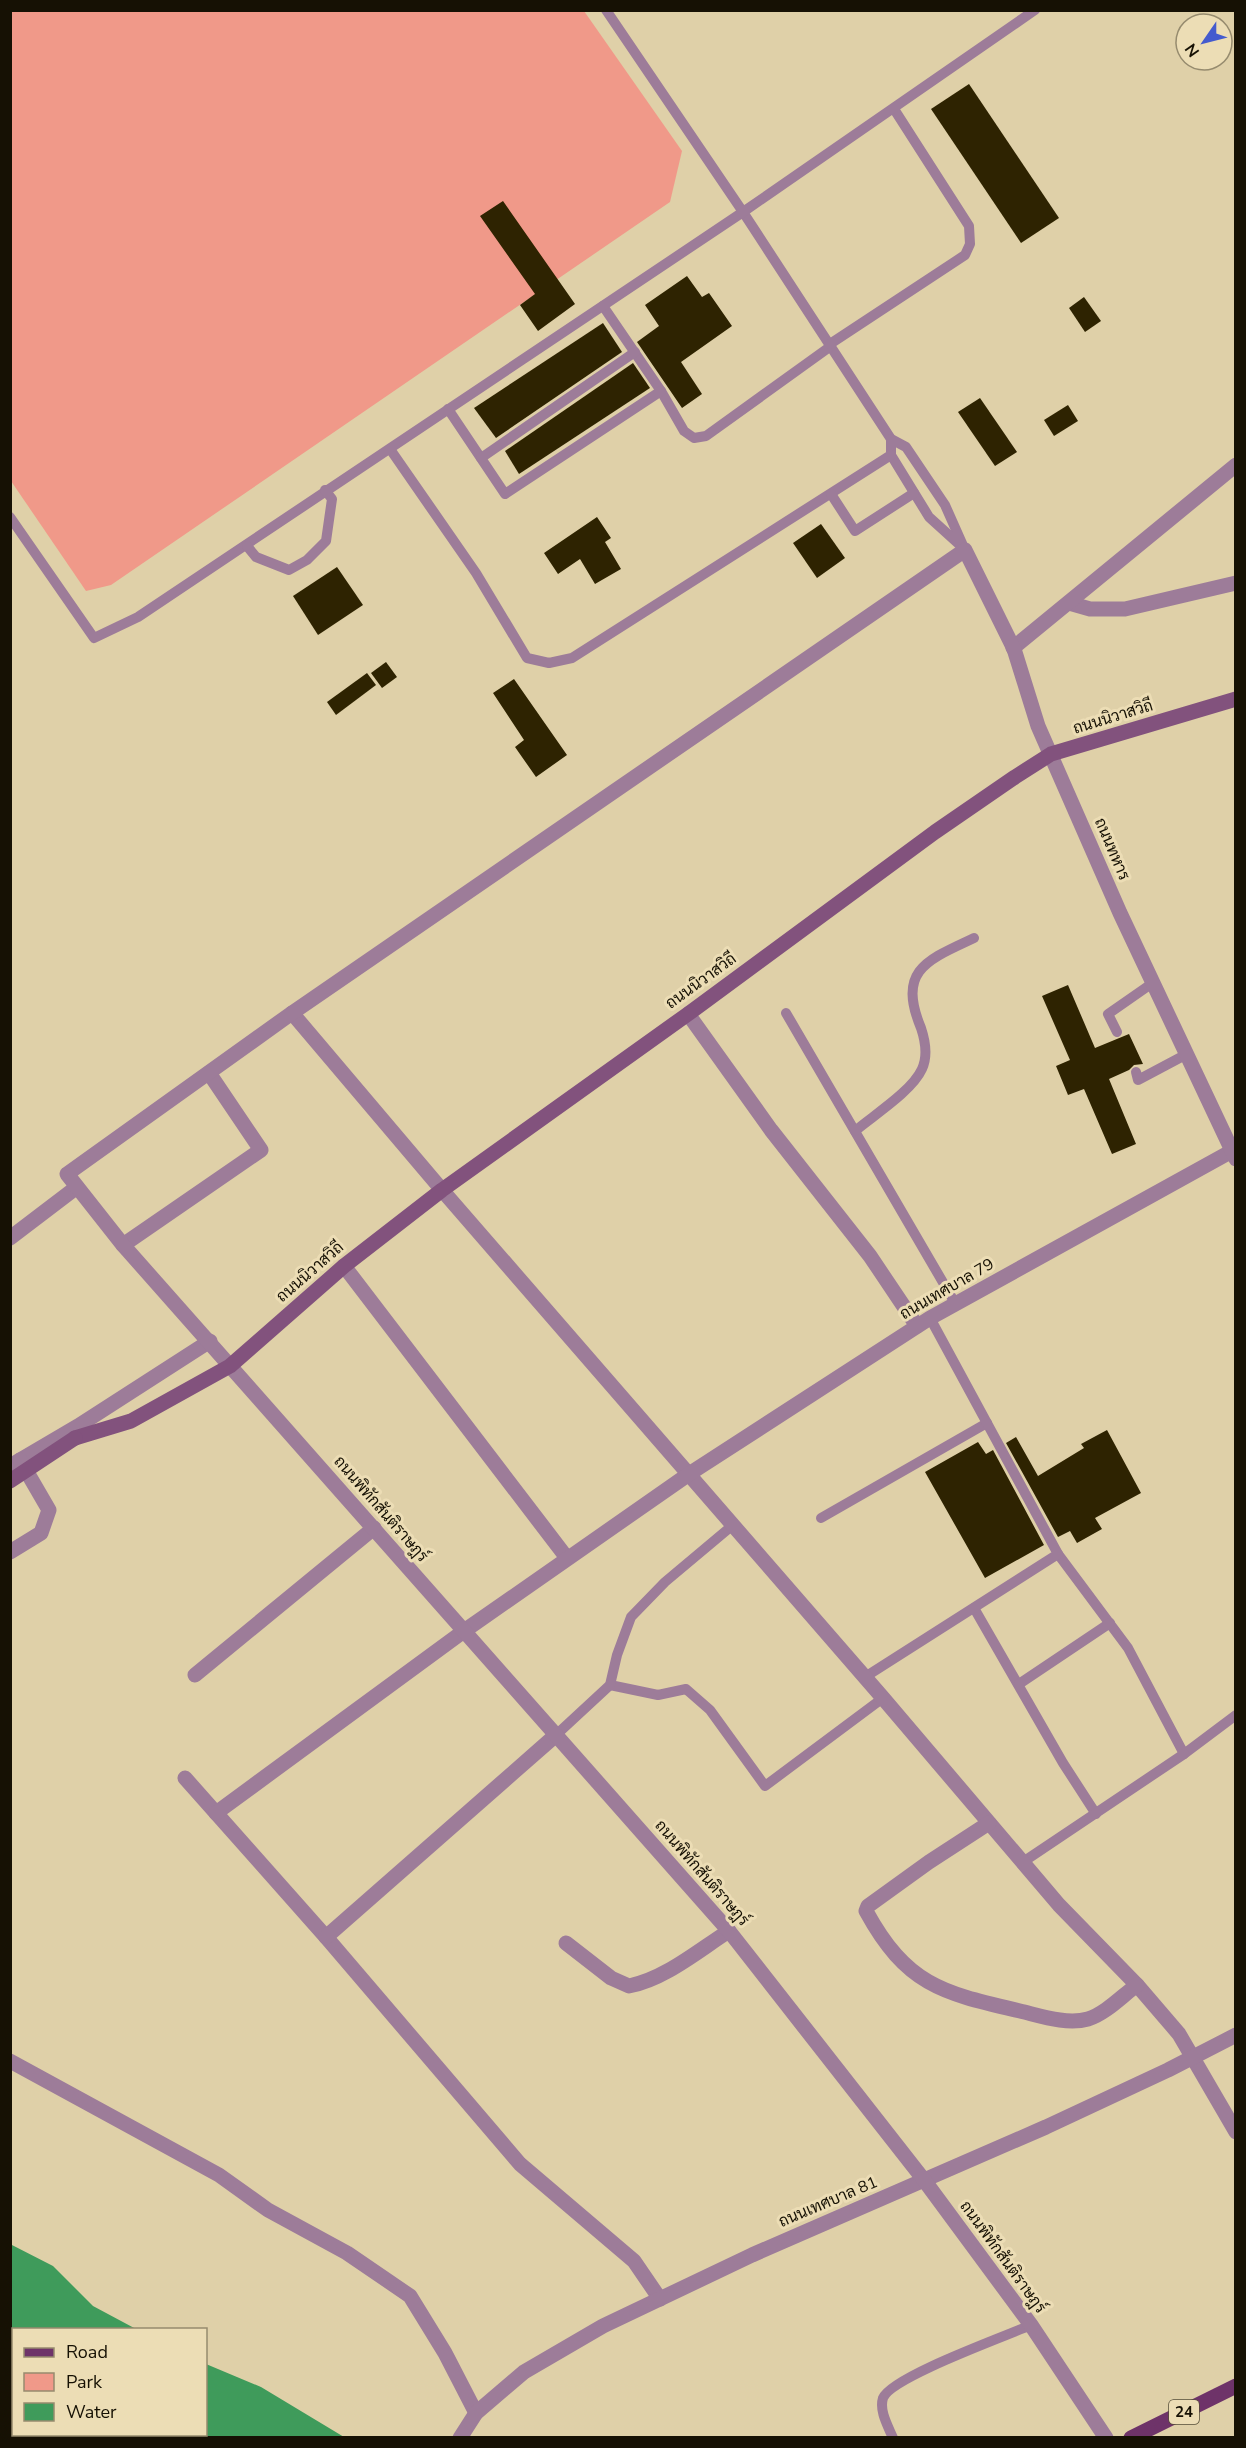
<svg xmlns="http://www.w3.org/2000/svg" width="1246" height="2448" font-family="'Nunito Sans',Sarabun,sans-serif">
<rect width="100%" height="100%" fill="#dfd0a8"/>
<path fill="#f09989" d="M10,11H584L682,151L670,202L111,585L86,591L11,481Z"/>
<path fill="#3f9b5b" d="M10,2244L53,2266L93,2306L136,2329L14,2330V2434H206V2364L261,2387L344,2437H11Z"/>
<g fill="#2e2301">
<path d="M969,84L1059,218L1021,243L931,109Z"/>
<path d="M503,201L575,304L538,331L520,305L535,294L480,216Z"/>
<path d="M687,276L702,297L709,293L732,326L681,362L702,394L682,408L637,342L659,326L645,305Z"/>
<path d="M1084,297L1101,321L1085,332L1069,308Z"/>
<path d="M603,323L622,352L496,438L474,408Z"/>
<path d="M633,363L650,388L519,474L505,451Z"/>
<path d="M980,398L1017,452L995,466L958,412Z"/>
<path d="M1068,405L1078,421L1054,436L1044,420Z"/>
<path d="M597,517L611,538L605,542L621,569L595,584L580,559L558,574L544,553Z"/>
<path d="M821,524L845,558L817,578L793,543Z"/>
<path d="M337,567L363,605L318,635L293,596Z"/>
<path d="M386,662L397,677L382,688L371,673Z"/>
<path d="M367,673L376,685L336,715L327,702Z"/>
<path d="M514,679L567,755L536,777L515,747L524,740L493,693Z"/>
<path d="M1068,985L1095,1048L1129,1034L1143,1064L1134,1065L1129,1070L1109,1079L1136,1144L1112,1154L1084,1089L1068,1095L1056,1066L1070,1060L1042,996Z"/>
<path d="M1107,1430L1141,1493L1095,1518L1102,1529L1077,1543L1070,1531L1058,1537L1006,1443L1016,1437L1038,1476L1084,1448L1081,1444Z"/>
<path d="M978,1442L986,1454L993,1450L1044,1545L985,1578L925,1472Z"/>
</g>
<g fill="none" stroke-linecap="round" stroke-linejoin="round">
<g stroke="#9d7c99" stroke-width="10">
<path d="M606,10L743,212L891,439L906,447L945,505L965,550"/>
<path d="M603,306L661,391L684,431L694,438L706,436L831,346"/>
<path d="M830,344L965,255L970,244L969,226L894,109"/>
<path d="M448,409L505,494L661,391"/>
<path d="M891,439V455L929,517L961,546"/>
<path d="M390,449L476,573L527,658L549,663L572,658L891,455"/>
<path d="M481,458L635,352"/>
<path d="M831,494L855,531L914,493"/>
<path d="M10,517L94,638L138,617L743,212L1035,10"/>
<path d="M247,546L256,557L289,570L307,560L326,541L332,499L325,490"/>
<path d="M786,1013L955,1303"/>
<path d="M1117,1032L1108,1014L1154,982"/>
<path d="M1136,1072L1138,1080L1187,1054"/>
<path d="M855,1131C874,1115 912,1091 922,1069C928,1056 925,1040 921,1028C897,970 927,960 974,938"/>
<path d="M821,1518L987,1423"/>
<path d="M1058,1554L1128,1648L1184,1754L1236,1715"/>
<path d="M974,1608L1063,1763L1096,1814"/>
<path d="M865,1677L1058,1554L930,1318"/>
<path d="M1019,1684L1110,1623"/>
<path d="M610,1685L658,1695L686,1689L710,1710L765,1786L883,1698"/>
<path d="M556,1735L610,1685L617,1655L631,1617L665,1582L733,1525"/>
<path d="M1023,1862L1184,1754"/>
<path d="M893,2438C888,2426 879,2411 883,2398C891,2377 1006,2336 1031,2325"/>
</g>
<g stroke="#9d7c99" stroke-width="15">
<path d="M1069,603L1090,609H1125L1236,583"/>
<path d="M1013,648L1236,465"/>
<path d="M292,1013L442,1190L883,1698L1059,1905L1137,1985L1179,2034L1236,2132"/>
<path d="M688,1014L771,1130L870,1256L917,1326"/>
<path d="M10,1238L77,1187"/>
<path d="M123,1245L261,1150L209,1073"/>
<path d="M344,1266L567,1558"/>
<path d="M10,1466L78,1426L210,1341"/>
<path d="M10,1552L41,1533L49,1510L20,1460"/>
<path d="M195,1675L374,1528"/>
<path d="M185,1778L326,1937L520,2164L634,2261L660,2299"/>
<path d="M216,1813L464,1631L689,1474L930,1318L1232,1151"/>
<path d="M989,1823L929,1862L868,1906L866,1911C907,1986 943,1993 1020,2011C1041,2016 1067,2025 1088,2019C1105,2014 1122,1996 1137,1985"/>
<path d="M326,1937L556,1735"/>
<path d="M566,1943L611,1978L629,1986C665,1979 699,1950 729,1931"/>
<path d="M10,2061L219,2175L268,2210L347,2253L410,2296L445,2353L476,2413"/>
<path d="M460,2438L476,2413L524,2372L603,2326L752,2255L1046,2127L1168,2070L1236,2035"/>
<path d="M1106,2438L1031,2325L924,2180L729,1931L230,1366L123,1245L67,1174L292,1013L965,550L1014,649L1038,726L1120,913L1236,1159"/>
</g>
<path stroke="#82527d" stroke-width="15" d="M75,1438L131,1421L230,1366L344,1266L442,1190L688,1014L935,832L1015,777L1051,754L1236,699"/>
<path stroke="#6e3369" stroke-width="15" d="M1131,2438L1236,2386"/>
<path stroke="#82527d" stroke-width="15" d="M10,1481L75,1438"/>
</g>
<g text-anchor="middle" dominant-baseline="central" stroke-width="6" stroke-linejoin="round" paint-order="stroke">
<rect fill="#ecddb5" stroke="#564e39" stroke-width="1.5" x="1169" y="2400" width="30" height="24" rx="4.5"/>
<g font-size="15" font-weight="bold" fill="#161104">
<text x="1184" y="2412">24</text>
</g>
<g font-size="16" fill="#161104" stroke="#ecddb5">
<text transform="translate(1113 717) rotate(-17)">ถนนนิวาสวิถี</text>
<text transform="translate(1112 849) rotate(67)">ถนนทหาร</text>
<text transform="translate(701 981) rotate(-36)">ถนนนิวาสวิถี</text>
<text transform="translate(310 1272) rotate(-41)">ถนนนิวาสวิถี</text>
<text transform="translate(947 1289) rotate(-30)">ถนนเทศบาล 79</text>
<text transform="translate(381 1509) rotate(49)">ถนนพิทักสันติราษฎร์</text>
<text transform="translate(702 1873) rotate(49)">ถนนพิทักสันติราษฎร์</text>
<text transform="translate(828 2202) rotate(-23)">ถนนเทศบาล 81</text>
<text transform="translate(1003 2257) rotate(54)">ถนนพิทักสันติราษฎร์</text>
</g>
</g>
<rect width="1246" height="2448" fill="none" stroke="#161104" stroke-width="24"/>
<rect x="12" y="2328" width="195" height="108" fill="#ecddb5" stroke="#968b6e" stroke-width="1.5"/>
<rect x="24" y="2348" width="30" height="9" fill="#6e3369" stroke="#968b6e" stroke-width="1.5"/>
<text x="66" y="2358" font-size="18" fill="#161104">Road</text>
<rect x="24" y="2373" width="30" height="18" fill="#f09989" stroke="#968b6e" stroke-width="1.5"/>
<text x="66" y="2388" font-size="18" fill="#161104">Park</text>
<rect x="24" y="2403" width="30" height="18" fill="#3f9b5b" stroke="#968b6e" stroke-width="1.5"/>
<text x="66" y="2418" font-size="18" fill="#161104">Water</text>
<g transform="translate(1204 42) rotate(235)"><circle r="28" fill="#ecddb5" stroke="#968b6e" stroke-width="1.5"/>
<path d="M0-4.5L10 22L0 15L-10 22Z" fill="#445bce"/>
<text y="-9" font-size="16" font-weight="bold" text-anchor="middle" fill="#161104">N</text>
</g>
</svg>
